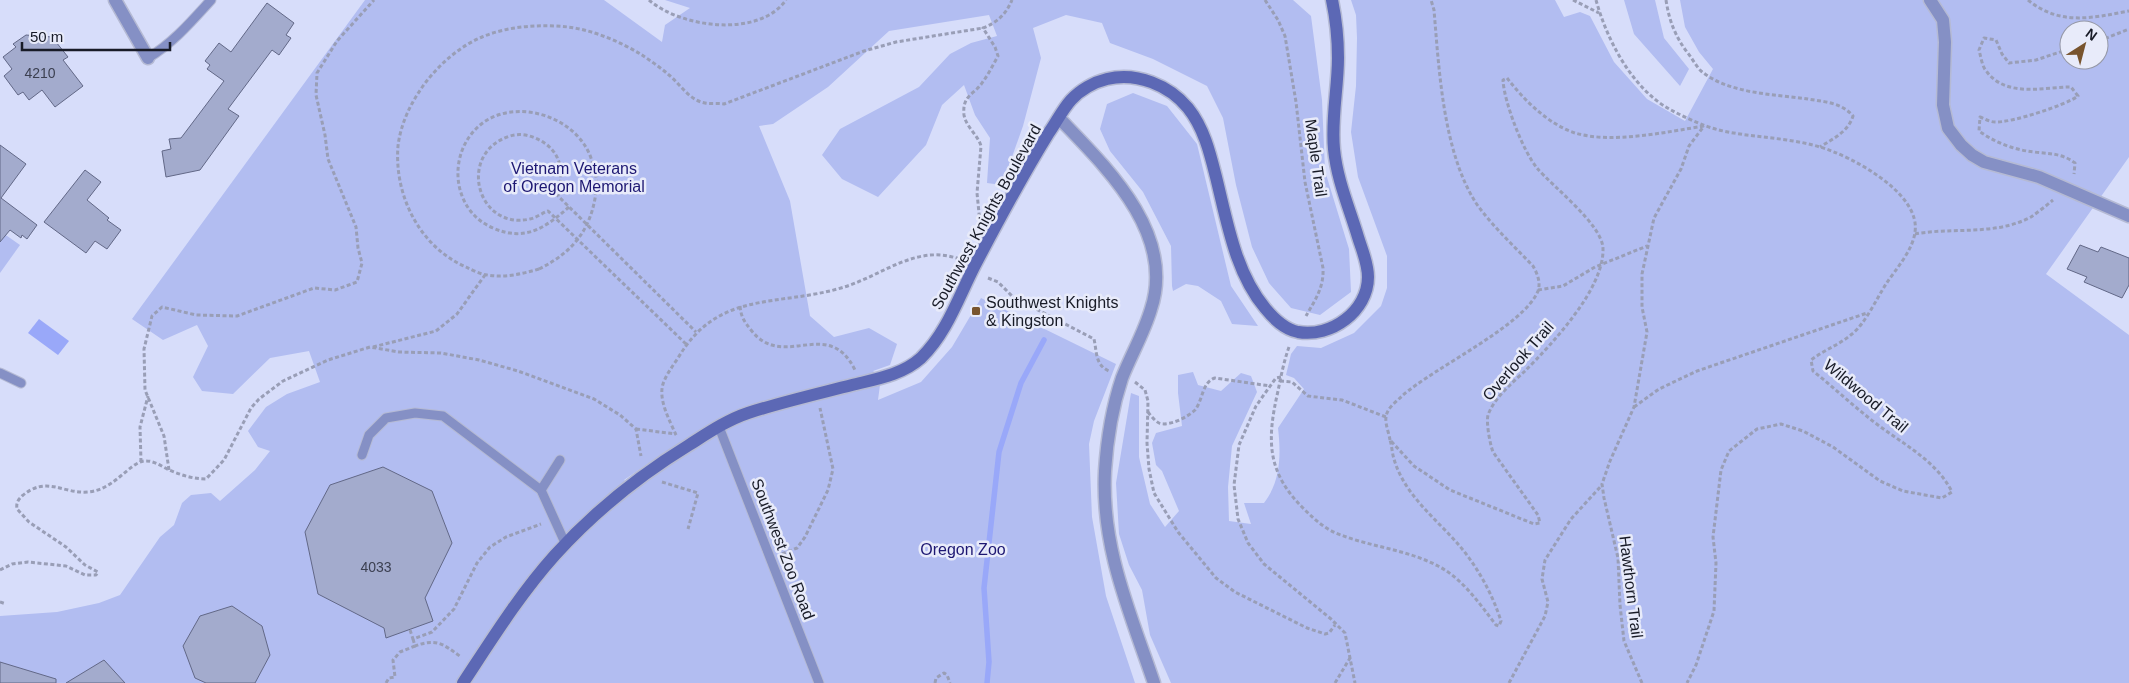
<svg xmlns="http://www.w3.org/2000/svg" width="2129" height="683" font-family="Arial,sans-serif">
<rect width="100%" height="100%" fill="#d7ddfa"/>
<g fill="#b2bdf1" fill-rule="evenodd">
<path d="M365,0H604L662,42L665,25L690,8L665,0H1293L1311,16L1322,100L1325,171L1349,249L1351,292L1320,315L1291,308L1269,283L1252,247L1236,185L1223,118L1207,86L1153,59L1110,43L1102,23L1066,15L1033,28L1041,58L1023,126L1002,185L987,183L990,138L975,115L964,85L942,105L926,145L878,197L842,179L822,155L840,129L919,87L950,54L971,43L997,36L989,15L889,31L828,87L773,124L759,126L790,201L810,316L834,337L869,328L897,344L890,365L873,371L881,377L878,400L921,382L952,347L981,298L1116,364L1094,421L1089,444L1092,517L1106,596L1135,683H0V616L57,612L99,603L120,595L160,537L174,525L182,503L191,495L211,493L220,501L255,470L270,451L258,447L248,431L266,407L287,394L320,382L309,351L270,358L233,394L202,391L193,377L208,346L197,325L163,340L132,319ZM666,451L669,456L630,485L624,480Z"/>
<path d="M1351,0H1555L1564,17L1580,12L1590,16L1614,62L1647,99L1685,121L1713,69L1699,52L1685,27L1680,0H2129V157L2046,274L2129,335V683H1171L1150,635L1142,590L1129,565L1119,534L1116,483L1131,393L1139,396V457L1150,504L1165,527L1179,511L1162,471L1156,465L1152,443L1156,433L1182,426L1178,393V375L1193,372L1198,385L1221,391L1241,373L1251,376L1257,392L1232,446L1228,487L1229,521L1251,524L1244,503H1264C1281,481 1281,454 1278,428L1304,389L1294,378L1286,375L1291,354L1297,346L1321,348L1354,333L1381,306L1387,288V256L1358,177L1351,132L1356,86L1357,38L1356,15ZM2069,30H2099V60H2069Z"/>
<path d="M1624,0H1655L1664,38L1689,69L1680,86L1634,34Z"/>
<path d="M1133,93L1167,106L1197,144L1231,286L1258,326L1232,324L1221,301L1198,286L1186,284L1173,291L1172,286L1171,246L1143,192L1110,151L1100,129L1107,104Z"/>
<path d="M0,231L20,245L0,273Z"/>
</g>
<path fill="#99a8f9" d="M39,319L69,341L58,355L28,333Z"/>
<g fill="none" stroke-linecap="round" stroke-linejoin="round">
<path stroke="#99a8f9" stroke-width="5.5" d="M987,683L989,662L984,588L999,452L1021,383L1044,340"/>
</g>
<g fill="#a3abcd" stroke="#626887">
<path d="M267,3L294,23L286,35L291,38L279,55L272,50L228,109L239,116L200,170L166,177L162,151L171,149L169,139L181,138L224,81L207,69L210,65L205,61L219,43L231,52Z"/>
<path d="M26,35L52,37L68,57L63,60L83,86L55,107L42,90L29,100L23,92L18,95L4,76L12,69L3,57L16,47L13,44Z"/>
<path d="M0,145L26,164L1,198L37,225L27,239L22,235L21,238L10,230L0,242Z"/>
<path d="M85,170L101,182L87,200L109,218L107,220L121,230L107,249L95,241L86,253L44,222Z"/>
<path d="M2080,245L2098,252L2101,247L2129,258V285L2122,298L2084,282L2087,277L2067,269Z"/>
<path d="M383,467L432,491L452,543L425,598L433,621L386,638L384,628L318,594L305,532L330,485Z"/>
<path d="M232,606L262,626L270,655L255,683H206L195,678L183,646L200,616Z"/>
<path d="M104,660L125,683H66Z"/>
<path d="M0,662L56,679V683H0Z"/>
</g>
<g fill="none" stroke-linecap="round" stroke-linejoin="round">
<g stroke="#b5bad4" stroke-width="11">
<g id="lane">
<path d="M148,58C173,43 191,22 211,0"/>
<path d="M0,373L21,383"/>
<path d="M719,427L819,683"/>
<path d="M362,455L369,435L386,418L415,413L443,416L541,490L566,545"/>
<path d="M541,490L560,460"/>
</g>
</g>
<g stroke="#b5bad4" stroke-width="15">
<g id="street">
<path d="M115,0L148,58"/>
<path d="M1930,0L1943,20L1945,42L1943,105L1948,128L1961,145L1972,155L1984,162L2039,177L2129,216"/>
<path d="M1059,118C1106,167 1176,233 1151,309C1144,333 1131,355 1122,378C1112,408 1107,439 1105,471C1101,548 1130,612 1154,683"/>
</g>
</g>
<g stroke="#b5bad4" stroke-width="15">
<path id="secondary" d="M463,683C492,639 520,594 555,555C594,512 640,475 689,445C708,433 727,420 748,413C782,402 817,394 852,385C876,379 902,375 921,358C947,333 959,296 975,265C998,221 1022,176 1048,134C1056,123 1062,110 1071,100C1080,90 1094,82 1107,79C1137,72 1169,85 1188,108C1204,128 1210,153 1216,177C1227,221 1235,272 1265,308C1274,319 1284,329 1298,332C1331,338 1368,311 1368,277C1368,263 1362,250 1358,237C1349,207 1337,180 1334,149C1331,119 1338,88 1338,58C1338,38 1336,19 1332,0"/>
</g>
<g stroke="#999eb6" stroke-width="3" stroke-dasharray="4 2.5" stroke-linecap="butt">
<path d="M649,0C681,28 759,38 786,0"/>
<path d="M1265,0L1278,20L1285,36L1296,102L1305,182L1323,268C1324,288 1315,300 1306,316"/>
<path d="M1573,0L1599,13"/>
<path d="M1596,0C1607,40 1632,89 1671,110C1686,118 1703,126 1719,130C1752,138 1787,137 1820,147C1851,156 1921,193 1915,232C1913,250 1896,269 1886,284C1877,298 1865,324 1852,334C1839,345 1824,350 1811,360L1813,371C1832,386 1850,403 1869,418C1897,441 1936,459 1952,492L1942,498L1903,491L1880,481L1833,447L1803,431L1781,424L1757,429L1729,451L1721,470L1713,537L1716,563L1714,611L1696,665L1687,683"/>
<path d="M1666,0C1669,20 1675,36 1687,52C1692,58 1696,66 1701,71C1729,94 1773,94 1808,99C1824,102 1841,102 1853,116C1848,132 1834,138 1820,147"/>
<path d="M2028,0C2060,26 2092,18 2129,11"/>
<path d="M2099,41L2129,29"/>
<path d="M2069,49L2036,60L2009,63L2002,54L1996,40L1984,38L1979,50C1981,57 1982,67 1987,72C2007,98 2044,87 2071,87L2078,96C2066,105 2011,123 1995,122C1990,122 1985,119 1980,117L1979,131C1994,142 2014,150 2034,152C2049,154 2062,153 2075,163L2074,174"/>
<path d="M569,207C545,228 525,242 493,228C450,210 446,149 484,122C518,99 572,116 589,153C593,162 595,172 597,182"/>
<path d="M980,223L977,193L981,146C978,135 966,127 964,115C962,95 974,95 982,83C988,75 993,65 998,56L995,47L983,28C998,22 1006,14 1012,0"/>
<path d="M1915,234C1953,227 1995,236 2031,217C2038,212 2046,206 2053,200"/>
<path d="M539,269C522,274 504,278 487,275C480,274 472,270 466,267C420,247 394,196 398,146C403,102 441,54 482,37C508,26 540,24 568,27C593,30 621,42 642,55C651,61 661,68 669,75C681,85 689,100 705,103C711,104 718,103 724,104L864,51L896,42L983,28"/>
<path d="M988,278L998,282L1013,297L1094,339C1097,352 1095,365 1109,371"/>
<path d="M1538,290L1563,286L1595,267L1647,246"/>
<path d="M740,306C741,317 744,321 751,330C783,372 828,315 855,370"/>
<path d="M686,344L548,211C542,213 536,218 530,219C477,231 456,153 510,136C523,132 536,137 546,144C564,158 562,176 558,196L696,332"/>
<path d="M373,347L436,331L457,314L485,275"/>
<path d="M1289,347C1284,361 1281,376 1278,391C1267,439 1266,472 1304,509C1315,520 1326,530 1341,535C1372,547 1408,550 1438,566C1463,579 1479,603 1496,625L1499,626L1501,621C1492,593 1477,566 1458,544C1435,518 1404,494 1394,459C1392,453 1392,446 1390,440L1414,466L1450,490L1534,524L1540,523L1538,515L1493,452C1490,444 1486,423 1488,415C1494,398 1512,383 1525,371C1552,344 1604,289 1603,249C1603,225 1553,187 1537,168C1523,151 1504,102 1503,80L1507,78C1524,100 1548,124 1575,133C1612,144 1666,132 1704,126"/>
<path d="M1281,377L1276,378L1273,382L1256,406L1239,445L1234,485L1238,519L1248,543L1264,564L1331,619L1345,633L1355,683"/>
<path d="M1280,381L1292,382L1308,396L1342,400L1386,417"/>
<path d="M1135,382L1145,390L1148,401L1147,443L1149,469L1154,493L1178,532L1216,578L1235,592L1307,628L1325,634L1329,633L1335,625"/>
<path d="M1634,407L1659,389L1697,371L1867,313"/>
<path d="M1148,412C1151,416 1155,421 1159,423C1168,427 1188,417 1195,410C1203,400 1202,382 1215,378L1270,386"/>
<path d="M636,429L676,434"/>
<path d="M676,435C670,421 658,400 663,384C666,375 672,367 678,358C718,290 776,307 841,288C883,276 917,242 962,260"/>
<path d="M1390,440C1389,433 1385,424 1386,417C1387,408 1396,402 1402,396C1433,368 1524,326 1538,291C1541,282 1537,273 1533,266C1514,246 1492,226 1476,203C1443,152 1439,69 1434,10L1431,0"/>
<path d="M141,462L140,427L148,396"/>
<path d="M169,470L164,436L145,390L144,349L152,316L162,307L196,315L237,316L314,288L335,290L357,282L362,263L358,248L356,227L328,159L325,135L316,95L317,73L337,41L374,0"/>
<path d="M662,482L698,493L688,529"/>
<path d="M782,554L797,548L805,537L828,490L833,469L820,408"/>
<path d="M0,570L12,564L28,562L66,566L85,575H96L98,572L85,565L66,547L29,522L17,509C16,503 18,500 22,496C47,475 62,494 88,492C114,490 129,463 144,461C153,460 161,466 169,470C181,475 193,479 206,479L224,460L251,408L259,399L283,381L328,360L370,347L399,352L441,353L479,360L518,371L594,399L620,415L636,429L641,456"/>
<path d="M0,602L6,604"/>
<path d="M410,630L413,639L432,632L454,609L477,563L490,547L506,537L541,524"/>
<path d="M413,639L415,646C437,638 443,644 461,657"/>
<path d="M386,683L389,678L395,677L393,660L400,652L415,646"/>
<path d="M935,683L936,678L944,673L947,675L950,683"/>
<path d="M1335,683L1350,658"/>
<path d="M1509,683L1545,616L1548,602L1542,579L1545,560L1571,519L1602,485"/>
<path d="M1642,683L1624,641L1620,605L1618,558L1604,498L1602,484L1610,461L1634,407L1647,332L1642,307V274L1654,218L1681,169L1689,146L1704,126"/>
</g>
<use href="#lane" stroke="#8590c5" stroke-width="9"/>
<use href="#street" stroke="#8590c5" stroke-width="12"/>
<use href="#secondary" stroke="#5c68b5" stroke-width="12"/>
<path stroke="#999eb6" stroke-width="3" stroke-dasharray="4 2.5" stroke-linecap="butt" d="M539,269C577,250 594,225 597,182"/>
</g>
<rect fill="#78542e" stroke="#e8ebfa" stroke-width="2" x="971" y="306" width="10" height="10" rx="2.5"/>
<g text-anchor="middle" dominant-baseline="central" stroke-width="5" stroke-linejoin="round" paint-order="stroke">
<g font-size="14" fill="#3b3f50">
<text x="40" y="73">4210</text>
<text x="376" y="567">4033</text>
</g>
<g font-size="16" fill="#181b27" stroke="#e8ebfa">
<text transform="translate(1316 158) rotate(82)">Maple Trail</text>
<text transform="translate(986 217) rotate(-61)">Southwest Knights Boulevard</text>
<text transform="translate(1518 361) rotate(-49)">Overlook Trail</text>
<text transform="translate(1866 396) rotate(40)">Wildwood Trail</text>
<text transform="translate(783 549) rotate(69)">Southwest Zoo Road</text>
<text transform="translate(1631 587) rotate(83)">Hawthorn Trail</text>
</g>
<g font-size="16" fill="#1d1772" stroke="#e8ebfa">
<text x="574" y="168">Vietnam Veterans<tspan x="574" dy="18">of Oregon Memorial</tspan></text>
<text x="963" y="549">Oregon Zoo</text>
</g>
<g font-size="16" fill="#181b27" stroke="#e8ebfa" text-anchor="start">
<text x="986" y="302">Southwest Knights<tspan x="986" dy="18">&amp; Kingston</tspan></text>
</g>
</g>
<g transform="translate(2084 45) rotate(36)"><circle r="24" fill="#e8ebfa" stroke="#9598a6"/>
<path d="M0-4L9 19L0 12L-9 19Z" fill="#78542e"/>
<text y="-8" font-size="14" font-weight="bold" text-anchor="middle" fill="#181b27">N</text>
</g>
<path d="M22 42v8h148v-8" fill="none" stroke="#181b27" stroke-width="2.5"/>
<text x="30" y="42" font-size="15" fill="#181b27" stroke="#e8ebfa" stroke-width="4" paint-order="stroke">50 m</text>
</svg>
